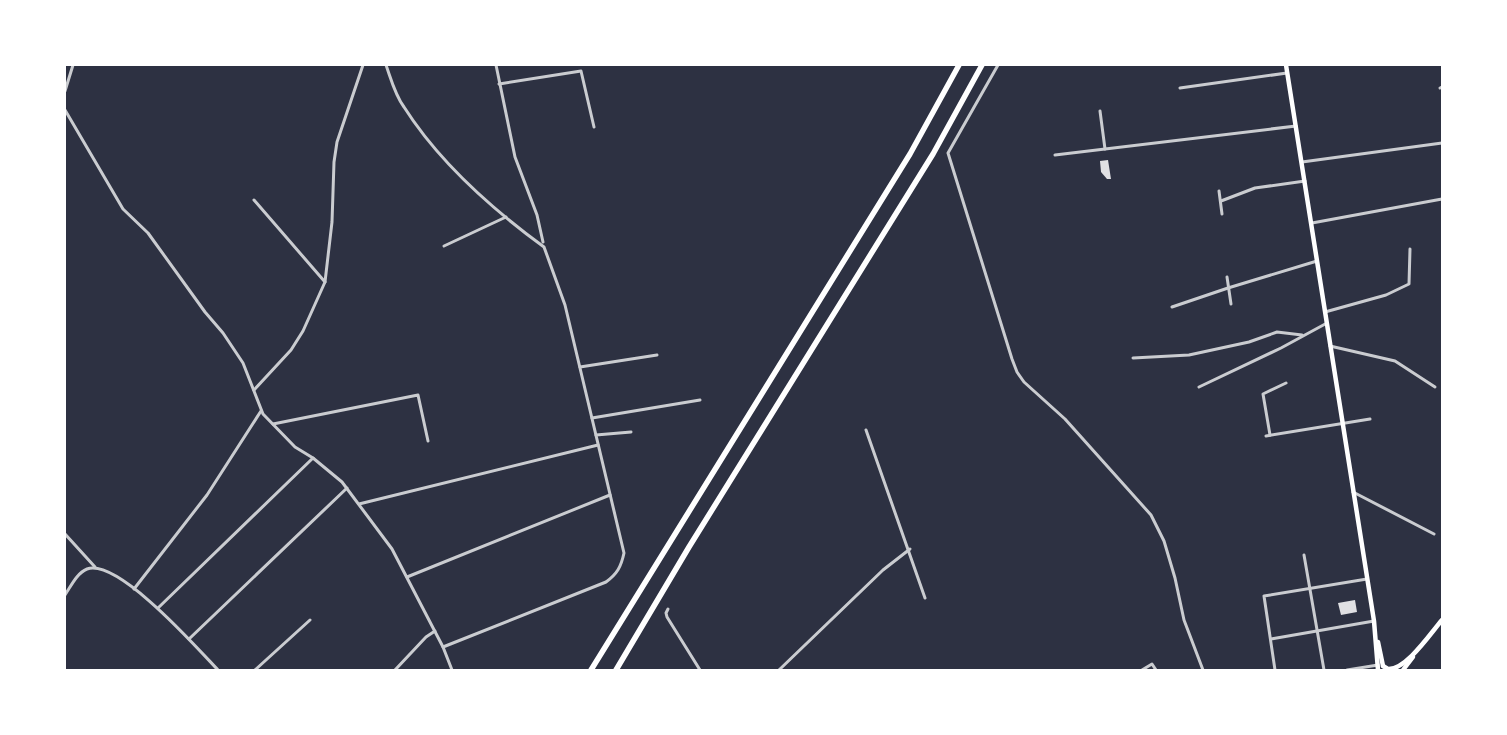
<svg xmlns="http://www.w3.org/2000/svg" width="1507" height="735" font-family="'Sofia Sans Condensed',sans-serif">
<rect width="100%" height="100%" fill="#2d3142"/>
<g fill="#e0e0e3">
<path d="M1108,160L1111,179H1107L1101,172L1100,161Z"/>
<path d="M1355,600L1357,612L1341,615L1338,603Z"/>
</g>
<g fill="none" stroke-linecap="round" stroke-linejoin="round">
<g stroke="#caccd0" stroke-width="3">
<path d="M386,65C391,79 395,95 404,107C439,162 492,209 544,247L565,305L624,553C621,567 617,574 606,582L443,647"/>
<path d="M496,65L515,157L537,215L543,242"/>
<path d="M998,65L948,153L1012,359L1017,372L1024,382L1065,419L1151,515L1164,541L1175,578L1184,620L1203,670"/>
<path d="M499,84L581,71L594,127"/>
<path d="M1180,88L1287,73"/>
<path d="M1440,88L1442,87"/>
<path d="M65,91L73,65"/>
<path d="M65,110L123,209L148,233L205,312L223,333L243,363L263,414L295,447L313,458L342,482L392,549L443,647L452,670"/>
<path d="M1100,111L1105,149"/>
<path d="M1055,155L1296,126"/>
<path d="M1302,162L1442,143"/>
<path d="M1219,191L1222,214"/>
<path d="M254,200L325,282"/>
<path d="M1221,201L1255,188L1305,181"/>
<path d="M1312,223L1442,199"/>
<path d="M444,246L506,217"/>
<path d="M1227,277L1231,304"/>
<path d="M1172,307L1228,288L1317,261"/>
<path d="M1325,312L1386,295L1409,284L1410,249"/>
<path d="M1330,346L1395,361L1435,387"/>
<path d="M1133,358L1189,355L1249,342L1277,332L1302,335"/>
<path d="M580,367L657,355"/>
<path d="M1199,387L1281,348L1327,323"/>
<path d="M254,390L291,350L303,331L325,282L332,222L334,162L337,142L363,65"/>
<path d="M592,418L700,400"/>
<path d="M273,424L418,395L428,441"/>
<path d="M866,430L925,598"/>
<path d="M596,435L631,432"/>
<path d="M1270,435L1263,394L1286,383"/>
<path d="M1266,436L1370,419"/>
<path d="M1353,492L1434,534"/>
<path d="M359,504L598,445"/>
<path d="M65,534L95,567"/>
<path d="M1304,555L1324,670"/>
<path d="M407,577L610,495"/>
<path d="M134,589L207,495L261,411"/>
<path d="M65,595C71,586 77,573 87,569C118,558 198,649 218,670"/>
<path d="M158,608L313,458"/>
<path d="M668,609L666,613L667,617L700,670"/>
<path d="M189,639L347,488"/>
<path d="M1271,639L1374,621"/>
<path d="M255,670L310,620"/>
<path d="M395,670L426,637L435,631"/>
<path d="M779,670L883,570L910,549"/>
<path d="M1142,670L1152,664L1156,670"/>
<path d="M1275,670L1264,596L1367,579"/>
<path d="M1347,670L1378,665"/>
</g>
<g stroke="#fff" stroke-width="4.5">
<path d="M1286,65L1374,621L1378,670"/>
<path d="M1378,642L1383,666"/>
<path d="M1383,666L1388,669C1406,670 1430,634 1442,620"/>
<path d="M1403,670L1413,657"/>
</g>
<g stroke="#fff" stroke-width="5.5">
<path d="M591,670L910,154L959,65"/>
<path d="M616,670L689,547L933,154L982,65"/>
</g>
</g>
<rect width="1507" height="735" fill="none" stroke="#ffffff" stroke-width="132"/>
</svg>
